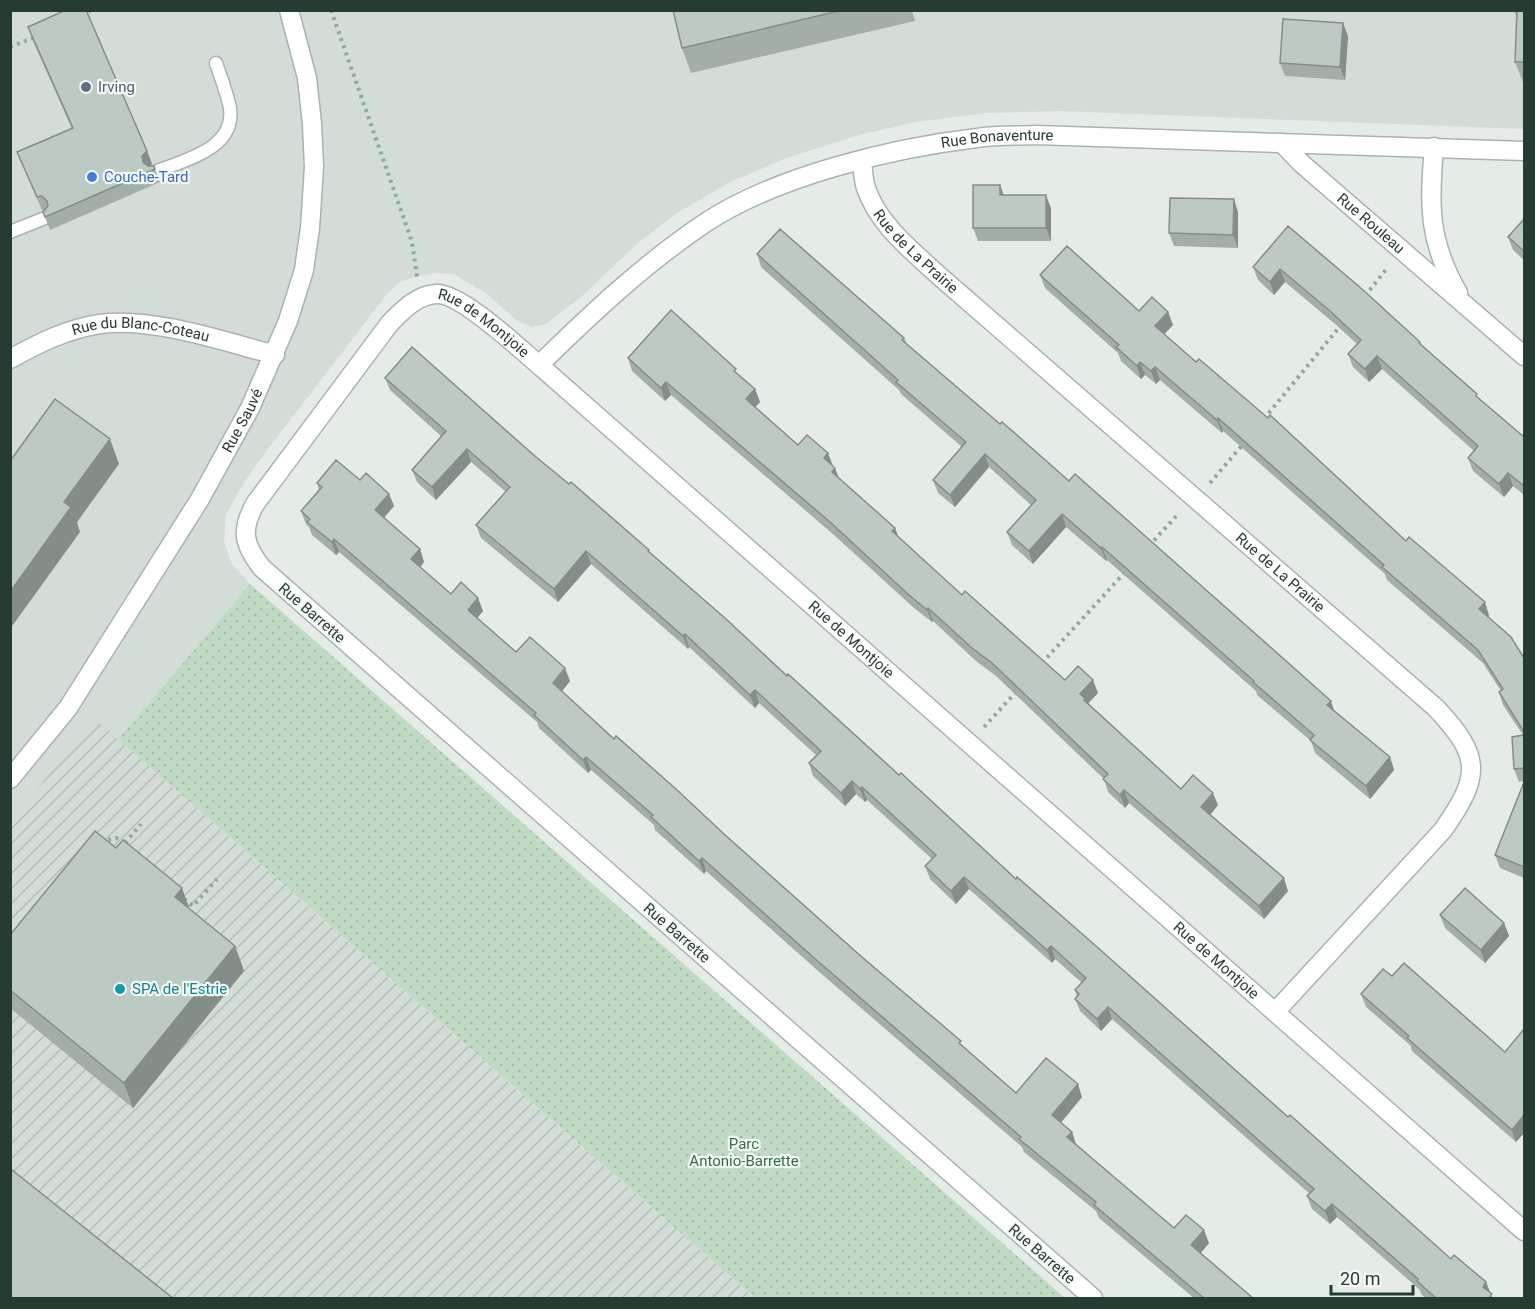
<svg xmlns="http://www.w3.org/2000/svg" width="1535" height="1309" font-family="Roboto,sans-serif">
<defs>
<pattern id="industrial-furrows" width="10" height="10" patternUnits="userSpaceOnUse" patternTransform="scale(1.5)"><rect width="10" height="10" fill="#d3dcd7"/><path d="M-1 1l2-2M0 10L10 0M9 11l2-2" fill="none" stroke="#b5beb9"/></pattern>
<pattern id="park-dots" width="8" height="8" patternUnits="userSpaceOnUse" patternTransform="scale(1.5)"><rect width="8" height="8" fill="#c0dac4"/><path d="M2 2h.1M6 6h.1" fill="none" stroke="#a5bca9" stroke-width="1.8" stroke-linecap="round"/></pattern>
</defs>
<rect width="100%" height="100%" fill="#e5ece8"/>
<path fill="#d3dcd7" d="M11,11H1524V129L1060,111L986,113L915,122L859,135L787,158L730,182L676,214L639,242L581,297L546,324L532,327L516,320L487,294L454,274L437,273L417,276L400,282L387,294L258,462L240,489L226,515L224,541L231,563L250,584L118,739L94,719L11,823Z"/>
<path fill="url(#industrial-furrows)" d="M94,718L755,1298H11L10,823Z"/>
<path fill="url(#park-dots)" d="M250,584L1065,1298H755L118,739Z"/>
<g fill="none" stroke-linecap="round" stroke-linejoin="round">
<g stroke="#a8b4ae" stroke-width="15">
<g id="service">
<path d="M155,172C184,160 236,149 230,108C227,93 221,78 216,63"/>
<path d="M10,232L45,218"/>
</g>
</g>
<g stroke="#a8b4ae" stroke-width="21">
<g id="minor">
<path id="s1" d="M1282,143L1301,163L1524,356"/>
<path d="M1434,147C1429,206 1428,240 1458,293"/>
<path id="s2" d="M862,160C863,169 863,179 866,188C878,224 910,249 937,274L1436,708C1482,757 1481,776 1443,830L1275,1012"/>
<path id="s3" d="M10,359C39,343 67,329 100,324C152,317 223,341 275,355"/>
<path id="s4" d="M539,365C591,314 644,264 705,223C776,176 892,148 977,138C996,135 1016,136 1036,135L1524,151"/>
<path id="s5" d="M10,779L68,708L200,499L250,408L288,321L304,270L310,228L314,167L312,124L307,78L289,10"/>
<path id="s6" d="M1093,1298L262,568C244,545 240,531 255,504L390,323C403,310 417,295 436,294C460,292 519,348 539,365L1524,1231"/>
</g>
</g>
<g stroke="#89ac9c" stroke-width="4" stroke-dasharray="3 4.5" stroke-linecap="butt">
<path d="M331,10L412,242L417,277"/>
<path d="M83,17L91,10"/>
<path d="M10,47L35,37"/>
<path d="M1365,296L1388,267"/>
<path d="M1264,419L1341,325"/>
<path d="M1210,483L1244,443"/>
<path d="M1149,546L1179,513"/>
<path d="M1042,663L1126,571"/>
<path d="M984,727L1017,691"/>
<path d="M101,842L116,838L125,842"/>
<path d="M125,843L141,824"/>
<path d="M184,899L193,906L217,879"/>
</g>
<use href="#service" stroke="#fff" stroke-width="12"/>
<use href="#minor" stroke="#fff" stroke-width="18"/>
</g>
<g fill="#a3aea8">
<path d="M673,10H912L915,21L691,73L682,48Z"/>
<path d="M1513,10H1524V85L1515,62L1517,14H1515Z"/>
<path d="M28,27L147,151L152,164L150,166H154L160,182L50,230L43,212L45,210H42L17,152L72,129L33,41Z"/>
<path d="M1348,36L1345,80L1285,76L1280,63Z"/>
<path d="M1004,195L1051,208V241H978L973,228Z"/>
<path d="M1238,212V248L1174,246L1169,233Z"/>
<path d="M1524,219V260L1513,250L1508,237Z"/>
<path d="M1288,226L1420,342L1421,345L1478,398L1524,437V495L1513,486L1504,497L1473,471L1468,458L1474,451L1382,369L1369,382L1353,367L1348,354L1357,344L1335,324L1285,282L1274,295L1258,280L1253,267Z"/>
<path d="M757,254L904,338L907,344L1000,424L1069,481L1335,711L1390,757L1394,770L1370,799L1315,753L1311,741L1257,695L1256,691L1107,560L1106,561L1066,527L1033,564L1012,545L1007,532L1031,505L989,467L955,507L938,493L933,480L962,447L901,394L899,390L761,267Z"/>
<path d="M1040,275L1139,311L1168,312L1173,325L1164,334L1406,541L1489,615L1488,617L1524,658V781L1519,782L1514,769L1523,735L1503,705L1499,692L1501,691L1483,663L1387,580L1385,574L1223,431L1222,433L1209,422L1160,380L1156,384L1145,375L1141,379L1121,361L1118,353L1045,288Z"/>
<path d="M628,358L738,374L755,389L760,402L755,407L798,445L832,466L838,478L895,528L898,537L962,595L1065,680L1098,693L1088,704L1181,789L1218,805L1210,815L1288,891L1264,919L1129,803L1125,808L1108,792L1104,779L996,676L976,661L933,621L932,622L914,608L834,535L671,395L665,401L632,371Z"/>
<path d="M385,378L536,457L649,550L650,553L1016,879L1451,1259L1486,1282L1493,1299H1427L1421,1294L1420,1290L1337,1217L1330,1224L1312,1209L1307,1196L1310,1194L1112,1019L1101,1031L1080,1011L1075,999L1077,996L1075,990L1082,983L1055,959L1052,963L969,889L956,904L930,879L925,866L932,859L867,800L865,802L856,794L845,806L813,776L809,763L816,755L759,703L755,708L689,647L688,649L591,564L558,602L481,538L476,525L506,492L471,462L436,500L417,482L412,470L441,436L390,390Z"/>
<path d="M360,480L389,494L394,506L384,518L420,549L424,562L420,567L451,594L483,611L477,618L516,652L570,681L562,691L614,739L724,834L1016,1093L1082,1097L1061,1123L1072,1132L1076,1144L1174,1228L1209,1243L1201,1253L1254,1299H1195L1099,1218L1096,1211L1024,1152L1022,1147L817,970L706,871L704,874L655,830L654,825L591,770L588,773L539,728L537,722L339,552L336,555L312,535L309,527L306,524L301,511L319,490L317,483Z"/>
<path d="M1524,782V878L1500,868L1495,855Z"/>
<path d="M190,909L235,946L244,971L133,1108L10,1008V935Z"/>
<path d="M1440,915L1504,923L1509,936L1485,963L1445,928Z"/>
<path d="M1392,976L1505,1052L1524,1029V1133L1516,1142L1412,1051L1410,1045L1366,1007L1361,994Z"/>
</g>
<g fill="#848d88">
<path d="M1343,23L1348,36L1345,80L1340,67Z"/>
<path d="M147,151L152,164L147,170L143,162L142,156Z"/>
<path d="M1000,185L1005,198L1000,195Z"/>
<path d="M1046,195L1051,208V241L1046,228Z"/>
<path d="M1234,199L1238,212V248L1233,235Z"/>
<path d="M1280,269L1285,282L1274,295L1270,282Z"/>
<path d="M1168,312L1173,325L1160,339L1155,326Z"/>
<path d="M1377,356L1382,369L1369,382L1365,369Z"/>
<path d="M1140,362L1145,375L1141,379L1137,366Z"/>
<path d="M1155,367L1160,380L1156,384L1151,371Z"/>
<path d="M666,382L671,395L665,401L661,388Z"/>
<path d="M755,389L760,402L751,412L746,399Z"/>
<path d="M1218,418L1223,431L1222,433L1217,420Z"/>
<path d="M110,439L119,464L77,522L80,532L10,629V592L64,502Z"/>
<path d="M467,449L471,462L436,500L432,487Z"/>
<path d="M828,453L833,466L824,458Z"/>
<path d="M985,454L989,467L955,507L950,495Z"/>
<path d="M835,468L840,481L832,472Z"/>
<path d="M1508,473L1513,486L1504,497L1499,484Z"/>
<path d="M389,494L394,506L379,523L375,510Z"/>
<path d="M1062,514L1066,527L1033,564L1029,551Z"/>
<path d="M895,528L900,541L892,531Z"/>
<path d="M334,539L339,552L336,555L332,542Z"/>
<path d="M1102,547L1107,560L1106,561L1101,548Z"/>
<path d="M420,549L424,562L416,572L411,559Z"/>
<path d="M586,551L591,564L558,602L554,589Z"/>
<path d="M478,598L483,611L473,623L468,610Z"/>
<path d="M1485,602L1489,615L1483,622L1479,609Z"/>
<path d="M928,608L933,621L932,622L927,610Z"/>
<path d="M685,634L689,647L688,649L683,636Z"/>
<path d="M565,668L570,681L558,696L553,683Z"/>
<path d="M1093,680L1098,693L1087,704L1080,694Z"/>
<path d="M755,690L759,703L755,708L750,695Z"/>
<path d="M1331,701L1335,713L1327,705Z"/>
<path d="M586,757L591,770L588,773L583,760Z"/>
<path d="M1390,757L1394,770L1370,799L1366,786Z"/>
<path d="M852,781L856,794L845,806L841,793Z"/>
<path d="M862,787L867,800L865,802L860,789Z"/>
<path d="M1124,790L1129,803L1125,808L1120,795Z"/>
<path d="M1213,793L1218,805L1206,820L1201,807Z"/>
<path d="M702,858L706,871L704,874L699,861Z"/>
<path d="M964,877L969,889L956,904L951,891Z"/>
<path d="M1284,878L1288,891L1264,919L1259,906Z"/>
<path d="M182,888L191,913L175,897Z"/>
<path d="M1504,923L1509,936L1485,963L1481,950Z"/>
<path d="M235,946L244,971L133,1108L124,1083Z"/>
<path d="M1051,946L1055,959L1052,963L1047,950Z"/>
<path d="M1108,1007L1112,1019L1101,1031L1097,1019Z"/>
<path d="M1078,1084L1082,1097L1056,1128L1052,1115Z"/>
<path d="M1524,1115V1133L1516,1142L1512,1130Z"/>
<path d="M1072,1132L1076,1145L1067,1137Z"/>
<path d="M1332,1204L1337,1217L1330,1224L1325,1211Z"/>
<path d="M1204,1230L1209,1243L1196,1258L1191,1245Z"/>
<path d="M1486,1282L1491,1295L1483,1287Z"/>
</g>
<g fill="#bdcac3" stroke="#848d88" stroke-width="1.5">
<path d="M66,10H86L147,151L142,156L143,162L148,166H154L155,169L45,217L43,212L48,206L47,201L42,196L37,197L17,152L73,128L28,27Z"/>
<path d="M673,10H843L682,48Z"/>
<path d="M1517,10H1524V62H1515Z"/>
<path d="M1283,19L1343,23L1340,67L1280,63Z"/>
<path d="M973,185H1000V195H1046V228H973Z"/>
<path d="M1170,198L1234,199L1233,235L1169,233Z"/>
<path d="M1524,219V251L1508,237Z"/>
<path d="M1288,226L1362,289L1420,342L1419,343L1477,394L1476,396L1524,437V486L1508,473L1499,484L1468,458L1478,446L1377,356L1365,369L1348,354L1361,340L1330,311L1280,269L1270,282L1253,267Z"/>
<path d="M780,229L904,338L902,340L1000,424L1002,422L1069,481L1075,474L1126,519L1331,701L1327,705L1390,757L1366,786L1310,740L1314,735L1253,682L1254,681L1102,547L1101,548L1062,514L1029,551L1007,532L1036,500L985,454L950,495L933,480L966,442L896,382L898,380L757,254Z"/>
<path d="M1067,246L1139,311L1152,297L1168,312L1155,326L1196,362L1199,359L1268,418L1270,415L1406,541L1409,537L1485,602L1479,609L1511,637L1524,658V732L1499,692L1503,689L1478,650L1382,567L1384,565L1218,418L1217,420L1204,409L1155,367L1151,371L1140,362L1137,366L1116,347L1119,345L1040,275Z"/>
<path d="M671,310L736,369L734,371L755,389L746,399L798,445L807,435L828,453L824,458L835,468L832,472L895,528L892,531L962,595L965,591L1065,680L1078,666L1093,680L1080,694L1085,698L1084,700L1181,789L1193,775L1213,793L1201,807L1284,878L1259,906L1124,790L1120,795L1103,779L1108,774L992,663L972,648L928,608L927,610L909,595L830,522L666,382L661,388L628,358Z"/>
<path d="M412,347L536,457L569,484L571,482L649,550L648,551L726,619L787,676L788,674L899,775L901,773L1016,879L1017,877L1096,946L1288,1117L1290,1115L1451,1259L1454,1255L1486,1282L1483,1287L1492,1294L1490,1296L1493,1299H1437L1417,1281L1418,1279L1332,1204L1325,1211L1307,1196L1314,1189L1108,1007L1097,1019L1075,999L1079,994L1075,990L1086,978L1051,946L1047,950L964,877L951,891L925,866L936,855L862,787L860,789L852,781L841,793L809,763L821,751L755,690L750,695L685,634L683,636L586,551L554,589L476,525L510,487L467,449L432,487L412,470L446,431L385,378Z"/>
<path d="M55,399L110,439L64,502L71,507L10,592V461Z"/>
<path d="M336,460L360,480L366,473L389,494L375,510L420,549L411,559L451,594L461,582L478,598L468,610L516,652L530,637L565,668L553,683L614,739L616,736L676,789L724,834L863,958L961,1041L959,1043L1016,1093L1046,1058L1078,1084L1052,1115L1072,1132L1067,1137L1174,1228L1186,1215L1204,1230L1191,1245L1254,1299H1205L1094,1205L1096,1202L1019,1139L1021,1137L813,957L702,858L699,861L651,817L653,815L586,757L583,760L534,715L536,713L334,539L332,542L307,522L310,519L301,511L322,487L317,483Z"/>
<path d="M1524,735V768L1514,769L1512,737Z"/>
<path d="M1524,782V867L1495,855Z"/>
<path d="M95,831L116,848L123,840L182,888L175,897L235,946L124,1083L10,990V935Z"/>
<path d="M1465,888L1504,923L1481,950L1440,915Z"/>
<path d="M1404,963L1505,1052L1524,1029V1115L1512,1130L1407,1038L1409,1036L1361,994L1383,969L1392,976Z"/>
<path d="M12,1170L174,1299H10V1172Z"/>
</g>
<circle fill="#5c6f8a" stroke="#f5f9f6" stroke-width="2" cx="86" cy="87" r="6"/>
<circle fill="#3f7fe0" stroke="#f5f9f6" stroke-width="2" cx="92" cy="177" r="6"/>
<circle fill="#0f9aa8" stroke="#f5f9f6" stroke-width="2" cx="120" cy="989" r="6"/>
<g text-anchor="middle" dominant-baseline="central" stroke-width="4.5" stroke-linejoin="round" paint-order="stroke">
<g font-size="15" fill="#4e5e75" stroke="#f5f9f6" text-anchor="start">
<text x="98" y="87">Irving</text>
</g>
<g font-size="15" fill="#263c33" stroke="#f5f9f6">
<text stroke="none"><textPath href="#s4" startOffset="526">Rue Bonaventure</textPath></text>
<text stroke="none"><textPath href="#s1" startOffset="120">Rue Rouleau</textPath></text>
<text stroke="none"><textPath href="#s2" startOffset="110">Rue de La Prairie</textPath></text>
<text stroke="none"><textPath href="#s6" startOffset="1514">Rue de Montjoie</textPath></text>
<text stroke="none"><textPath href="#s3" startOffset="138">Rue du Blanc-Coteau</textPath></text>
<text stroke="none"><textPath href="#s5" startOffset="428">Rue Sauvé</textPath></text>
<text stroke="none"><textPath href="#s2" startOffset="596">Rue de La Prairie</textPath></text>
<text transform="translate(312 613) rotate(41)">Rue Barrette</text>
<text stroke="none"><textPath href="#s6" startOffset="2000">Rue de Montjoie</textPath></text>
<text transform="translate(677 933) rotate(41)">Rue Barrette</text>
<text stroke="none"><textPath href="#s6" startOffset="2486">Rue de Montjoie</textPath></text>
<text transform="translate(1042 1254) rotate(41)">Rue Barrette</text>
</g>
<g font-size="15" fill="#366cbe" stroke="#f5f9f6" text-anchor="start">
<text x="104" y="177">Couche-Tard</text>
</g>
<g font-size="15" fill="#0d838f" stroke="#f5f9f6" text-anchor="start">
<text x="132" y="989">SPA de l'Estrie</text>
</g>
<g font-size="15" fill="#356e43" stroke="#f5f9f6">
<text x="744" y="1144">Parc<tspan x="744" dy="17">Antonio-Barrette</tspan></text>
</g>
</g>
<rect width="1535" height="1309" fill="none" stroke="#263c33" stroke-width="24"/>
<path d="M1331 1285v9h82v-9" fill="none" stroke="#263c33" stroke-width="3"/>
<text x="1340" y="1285" font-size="18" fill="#263c33" stroke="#f5f9f6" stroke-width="4.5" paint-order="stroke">20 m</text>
</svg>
